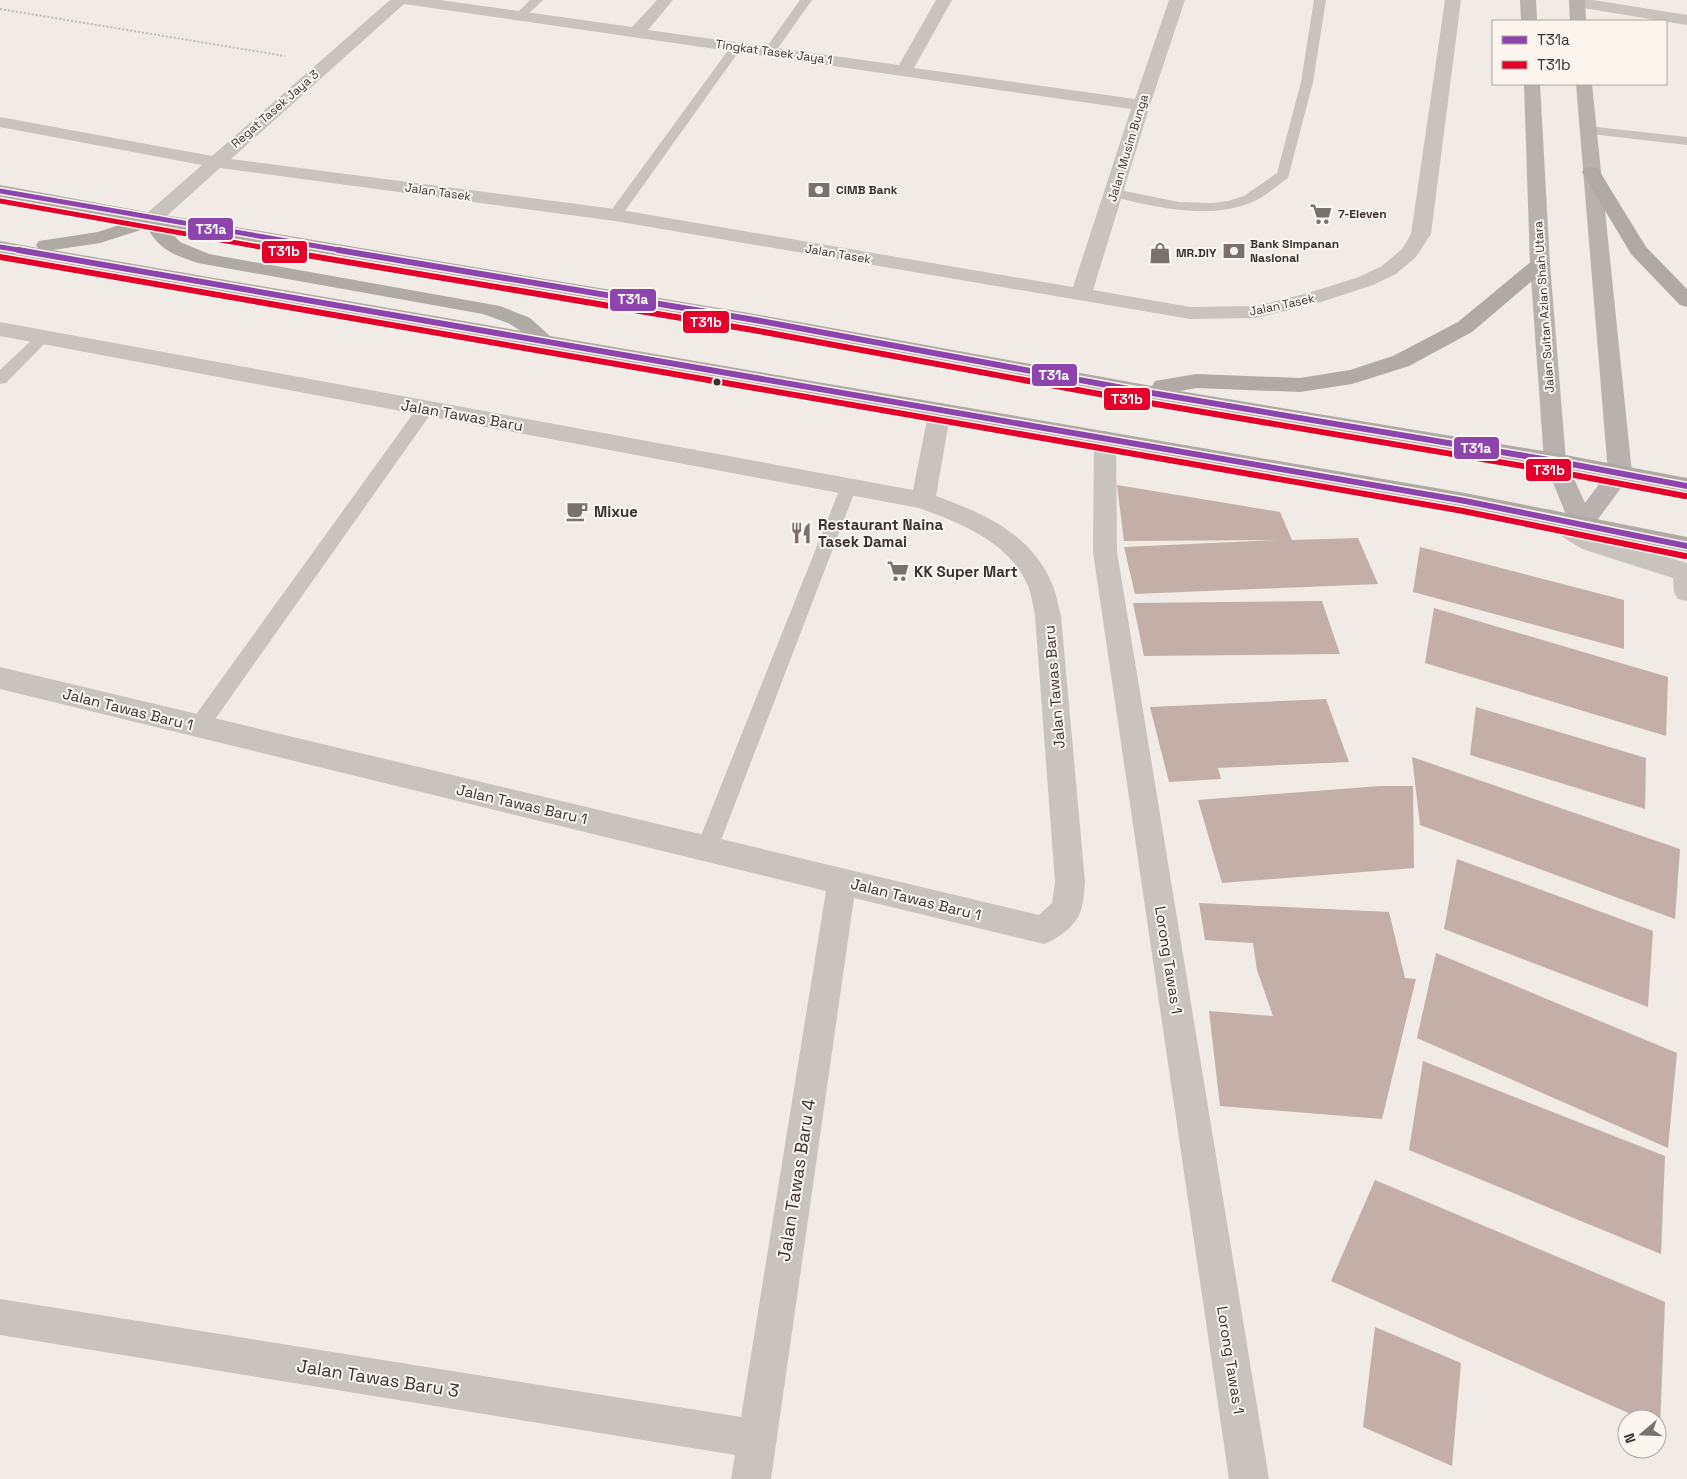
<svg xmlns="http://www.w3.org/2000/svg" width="1687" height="1479" font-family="'Space Grotesk',sans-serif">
<rect width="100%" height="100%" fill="#f0ebe5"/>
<g fill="#c3afa7">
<path d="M1117,485L1280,512L1292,540L1358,538L1378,584L1135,594L1124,547L1277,540L1124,541Z"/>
<path d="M1420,547L1624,600V649L1413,592Z"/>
<path d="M1322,601L1340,654L1144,656L1133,603Z"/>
<path d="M1434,608L1668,677L1666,736L1425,663Z"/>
<path d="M1326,699L1349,762L1218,768L1221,779L1169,782L1150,707Z"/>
<path d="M1476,707L1646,758L1645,809L1470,755Z"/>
<path d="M1412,757L1680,849L1675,919L1420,825Z"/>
<path d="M1380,786H1413L1414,868L1222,883L1198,800Z"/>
<path d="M1457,859L1653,931L1648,1007L1444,929Z"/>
<path d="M1199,903L1389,912L1405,978L1416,979L1382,1119L1220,1106L1209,1011L1273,1016L1257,970L1253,943L1205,940Z"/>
<path d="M1436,953L1677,1053L1668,1148L1417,1038Z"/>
<path d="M1423,1061L1665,1156L1661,1254L1409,1150Z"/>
<path d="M1375,1180L1665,1302L1660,1427L1657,1426V1419H1642L1331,1281Z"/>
<path d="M1375,1327L1461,1363L1452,1466L1363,1427Z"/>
</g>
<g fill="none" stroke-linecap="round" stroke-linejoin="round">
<path stroke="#c2bbb6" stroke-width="2" stroke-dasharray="2 2" stroke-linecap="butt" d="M0,9L285,56"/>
<g fill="#c9c3be" fill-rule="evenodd">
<path d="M530,0H543L524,18H516L514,16Z"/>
<path d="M800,0H812L773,55H765L763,52Z"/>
<path d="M1314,0H1326L1313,82L1288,178C1276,186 1264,198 1250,203C1205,220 1155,207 1110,196L1108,193L1110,190L1115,189L1179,202L1212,203L1228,201L1244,196L1277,173L1301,82Z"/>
<path d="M736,43L742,47L620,218H610L608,215L610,212L732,45Z"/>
<path d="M1587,126L1687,137V145L1582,133L1581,130L1582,127Z"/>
<path d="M43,332L48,334L51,337L48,340L6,383L0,384V370L38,334Z"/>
<path d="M426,403L432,404L434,408L432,412L206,732L199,734L192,732L189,726L192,720L420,404Z"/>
<path d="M849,480L855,482L857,486L718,848L715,855L707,857L699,855L696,848L841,486L843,482Z"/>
</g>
<g fill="#c9c3be" fill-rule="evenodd">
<path d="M390,0H440L632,27L657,0H673L648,30L899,65L936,0H952L914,68L1135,99L1169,0H1185L1150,105L1093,290L1190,307L1256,306L1308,293L1359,277L1382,266L1402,249L1411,234L1445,0H1461L1431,234L1416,257L1396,274L1373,285L1321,302L1256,318L1190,319L615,221L220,168L159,223L152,225L145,223L143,219L145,215L202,165L0,127V117L212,156ZM404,4L1131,109L1073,287L615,209L231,159Z"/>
<path d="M1571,0H1593L1687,15V25L1577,7L1572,5L1569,2Z"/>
<path d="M0,322L913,490L929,410L932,405L940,403L948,405L951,410L936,496C985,514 1032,534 1053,586C1057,596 1058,606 1061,616L1085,882C1084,891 1084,901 1081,910C1077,925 1058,939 1044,944L854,898L771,1479H731L735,1455L0,1335V1299L741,1417L826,891L0,689V667L1039,915L1052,903L1055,882L1035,616C1033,606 1032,596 1028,586C1010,542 960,523 919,508L0,336Z"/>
<path d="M1105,431L1113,434L1116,439L1117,552L1269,1479H1229L1093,552L1094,439L1097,434Z"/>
<path d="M1550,509L1558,512L1600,537L1687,563V601L1678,599L1674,592L1673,578L1582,549L1542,524L1538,518L1542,512Z"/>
</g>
<g fill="#b8b1ad" fill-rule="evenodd">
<path d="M1520,0H1536L1537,21H1521Z"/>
<path d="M1569,0H1585L1586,21H1570Z"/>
<path d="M1524,84H1540L1550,264L1566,461L1585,503L1608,472L1576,84H1592L1632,473L1590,530L1582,533L1574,530L1570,524L1544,461L1530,264Z"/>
</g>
<g fill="#afaaa4" fill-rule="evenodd">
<path d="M1591,167L1597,168L1600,172L1646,247L1687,289V307L1680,305L1631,254L1582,172L1585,168Z"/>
<path d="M0,185L152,213L755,314L1152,386L1155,381L1196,374L1300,378L1350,370L1393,356L1458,322L1533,260L1540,258L1547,260L1550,264L1547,268L1472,332L1409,366L1352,384L1300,392L1196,388L1180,391L1555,453L1687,478V494L1555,469L1134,397L755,326L166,227L180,242L209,254L500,306L530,318L550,336L1465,493L1687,537V555L1465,509L0,253V241L38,248L36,245L39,241L98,232L131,221L0,197ZM147,228C161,251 174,255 198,263L483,314L508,323L521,331L53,250L100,243Z"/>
</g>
<g stroke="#fbf5ee" stroke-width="8">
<g id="bus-1-far1">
<path d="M0,191L345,251"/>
<path d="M0,247L25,251"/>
</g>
</g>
<g stroke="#fbf5ee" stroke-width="9">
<g id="bus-1">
<path d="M18,250L1465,501L1687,546"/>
<path d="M338,250L755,320L1134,390L1555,461L1687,486"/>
</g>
</g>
<g stroke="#fbf5ee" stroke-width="8">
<path id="bus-2-far1" d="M0,201L283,251"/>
</g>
<g stroke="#fbf5ee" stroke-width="9">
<g id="bus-2">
<path d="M276,250L753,330L1132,400L1553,471L1685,496"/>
<path d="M0,257L1463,511L1685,556"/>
</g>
</g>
<use href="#bus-1-far1" stroke="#8e44ad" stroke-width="5"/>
<use href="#bus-1" stroke="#8e44ad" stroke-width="6"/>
<use href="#bus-2-far1" stroke="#e4002b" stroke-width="5"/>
<use href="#bus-2" stroke="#e4002b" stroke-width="6"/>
</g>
<defs>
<g id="bank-bare" transform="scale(1.725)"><path d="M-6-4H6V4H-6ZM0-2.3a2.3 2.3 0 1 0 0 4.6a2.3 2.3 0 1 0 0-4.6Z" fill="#7a716c" stroke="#fbf5ee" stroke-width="2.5" paint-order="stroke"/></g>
<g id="supermarket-bare" transform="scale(1.725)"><path d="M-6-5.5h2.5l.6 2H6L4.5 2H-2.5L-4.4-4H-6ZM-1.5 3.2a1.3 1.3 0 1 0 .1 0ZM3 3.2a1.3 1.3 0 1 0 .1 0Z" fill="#7a716c" stroke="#fbf5ee" stroke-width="2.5" paint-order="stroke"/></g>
<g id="shop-bare" transform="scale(1.725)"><path d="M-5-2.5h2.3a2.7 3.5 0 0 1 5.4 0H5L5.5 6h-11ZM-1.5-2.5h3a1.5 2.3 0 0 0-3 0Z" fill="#7a716c" stroke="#fbf5ee" stroke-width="2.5" paint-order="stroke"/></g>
<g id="cafe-bare" transform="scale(1.725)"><path d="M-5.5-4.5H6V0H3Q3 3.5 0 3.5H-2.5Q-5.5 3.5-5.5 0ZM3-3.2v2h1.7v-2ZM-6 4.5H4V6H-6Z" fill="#7a716c" stroke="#fbf5ee" stroke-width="2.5" paint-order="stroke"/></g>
<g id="restaurant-bare" transform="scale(1.725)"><path d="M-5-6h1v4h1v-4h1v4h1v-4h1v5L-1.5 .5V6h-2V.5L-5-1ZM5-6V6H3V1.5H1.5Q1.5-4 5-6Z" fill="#7a716c" stroke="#fbf5ee" stroke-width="2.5" paint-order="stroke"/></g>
</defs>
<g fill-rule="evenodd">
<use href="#bank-bare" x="819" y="190"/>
<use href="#supermarket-bare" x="1321" y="214"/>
<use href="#bank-bare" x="1234" y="251"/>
<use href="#shop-bare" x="1160" y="253"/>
<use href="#cafe-bare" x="577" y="511"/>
<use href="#restaurant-bare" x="801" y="533"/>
<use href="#supermarket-bare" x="898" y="571"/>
</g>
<circle fill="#3b302b" stroke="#fbf5ee" stroke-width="2" cx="717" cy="382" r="4.5"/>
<g text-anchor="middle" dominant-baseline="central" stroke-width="4" stroke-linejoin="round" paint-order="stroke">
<g font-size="12" fill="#3b302b" stroke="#fbf5ee">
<text transform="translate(774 52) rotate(8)">Tingkat Tasek Jaya 1</text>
<text transform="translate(275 109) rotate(-41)">Regat Tasek Jaya 3</text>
<text transform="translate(1128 148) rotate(-73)">Jalan Musim Bunga</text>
<text transform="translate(438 192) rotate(8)">Jalan Tasek</text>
<text transform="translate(838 254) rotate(10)">Jalan Tasek</text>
<text transform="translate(1282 305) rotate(-12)">Jalan Tasek</text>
<text transform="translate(1544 307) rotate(-94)">Jalan Sultan Azlan Shah Utara</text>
</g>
<g font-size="12" font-weight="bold" fill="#3b302b" stroke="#fbf5ee" text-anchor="start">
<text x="836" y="190">CIMB Bank</text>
<text x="1338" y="214">7-Eleven</text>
<text x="1250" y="244">Bank Simpanan<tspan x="1250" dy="14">Nasional</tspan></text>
<text x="1176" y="253">MR.DIY</text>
</g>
<g font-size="15" fill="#3b302b" stroke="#fbf5ee">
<text transform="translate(462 415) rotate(10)">Jalan Tawas Baru</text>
<text transform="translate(1054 687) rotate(-95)">Jalan Tawas Baru</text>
<text transform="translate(128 709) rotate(14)">Jalan Tawas Baru 1</text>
<text transform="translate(522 804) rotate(13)">Jalan Tawas Baru 1</text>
<text transform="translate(916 899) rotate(14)">Jalan Tawas Baru 1</text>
<text transform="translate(1169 960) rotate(81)">Lorong Tawas 1</text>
<text transform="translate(1231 1360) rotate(81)">Lorong Tawas 1</text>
</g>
<g font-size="15" font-weight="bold" fill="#3b302b" stroke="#fbf5ee" text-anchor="start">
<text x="594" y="511">Mixue</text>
<text x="818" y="524">Restaurant Naina<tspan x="818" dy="17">Tasek Damai</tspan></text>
<text x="914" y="571">KK Super Mart</text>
</g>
<g font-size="18" fill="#3b302b" stroke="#fbf5ee">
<text transform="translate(796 1180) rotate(-81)">Jalan Tawas Baru 4</text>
<text transform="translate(378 1378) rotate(9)">Jalan Tawas Baru 3</text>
</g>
</g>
<g stroke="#fbf5ee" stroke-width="2">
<rect x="187" y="217" width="47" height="24" rx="5" fill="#8e44ad"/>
<rect x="261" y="240" width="47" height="24" rx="5" fill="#e4002b"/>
<rect x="609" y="288" width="48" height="24" rx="5" fill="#8e44ad"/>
<rect x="682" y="310" width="48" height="24" rx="5" fill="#e4002b"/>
<rect x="1031" y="363" width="47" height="24" rx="5" fill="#8e44ad"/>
<rect x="1103" y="387" width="48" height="24" rx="5" fill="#e4002b"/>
<rect x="1453" y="436" width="47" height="24" rx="5" fill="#8e44ad"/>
<rect x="1525" y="458" width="47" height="24" rx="5" fill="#e4002b"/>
</g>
<g font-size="14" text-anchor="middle" font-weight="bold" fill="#fff">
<text x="211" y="234">T31a</text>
<text x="284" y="256">T31b</text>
<text x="633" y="304">T31a</text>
<text x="706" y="327">T31b</text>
<text x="1054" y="380">T31a</text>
<text x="1127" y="404">T31b</text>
<text x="1476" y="453">T31a</text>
<text x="1549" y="475">T31b</text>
</g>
<rect x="1492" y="20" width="175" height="65" fill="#fbf5ee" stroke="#aea6a0"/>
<rect x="1502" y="36" width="25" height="8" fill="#8e44ad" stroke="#aea6a0"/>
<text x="1537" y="45" font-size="15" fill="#3b302b">T31a</text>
<rect x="1502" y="61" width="25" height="8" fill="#e4002b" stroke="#aea6a0"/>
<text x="1537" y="70" font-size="15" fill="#3b302b">T31b</text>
<g transform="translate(1642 1434) rotate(251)"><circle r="24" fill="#fbf5ee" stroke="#aea6a0"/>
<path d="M0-4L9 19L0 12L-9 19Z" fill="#7a716c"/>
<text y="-8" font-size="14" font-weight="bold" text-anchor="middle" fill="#3b302b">N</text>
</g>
</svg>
